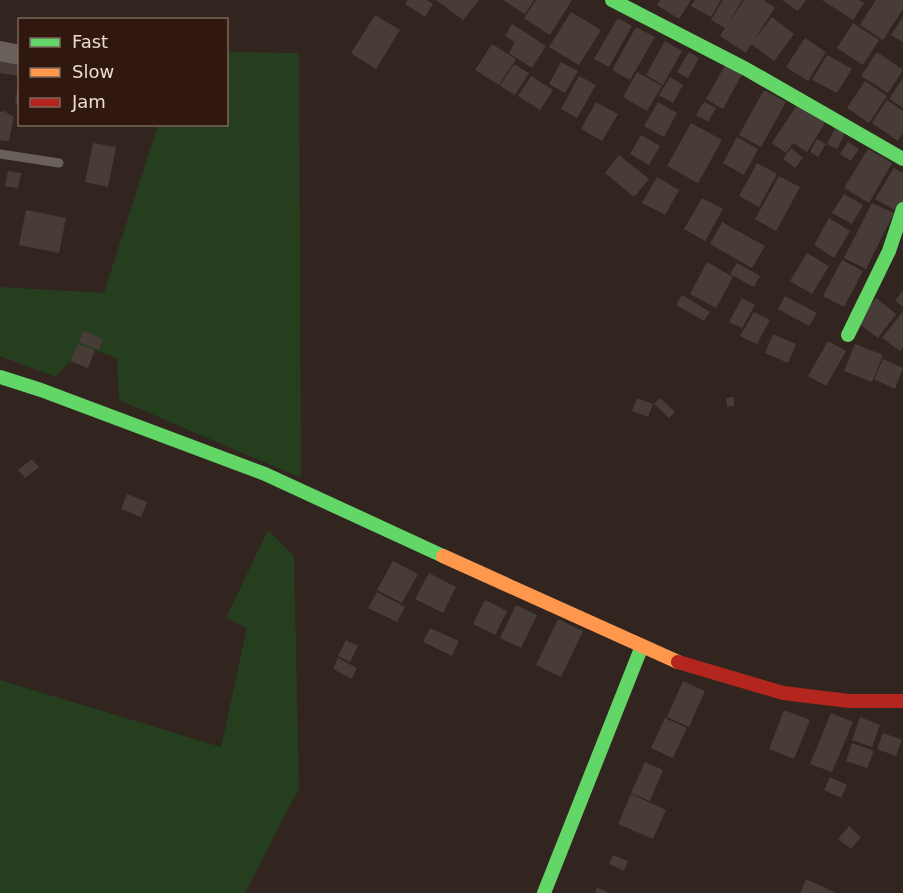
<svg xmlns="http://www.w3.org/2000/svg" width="903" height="893" font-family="'DejaVu Sans',sans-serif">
<rect width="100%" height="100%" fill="#32251f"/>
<g fill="#253e1e">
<path d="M227,52L299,53L301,478L119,400L117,358L83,346L56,377L0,356V287L104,293L158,125L226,124Z"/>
<path d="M268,530L294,556L299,788L245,893H0V680L221,747L247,628L226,618Z"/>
</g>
<g fill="#473c38">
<path d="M408,0H427L433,4L425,17L405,4Z"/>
<path d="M436,0H479L463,20Z"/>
<path d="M503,0H534L525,14Z"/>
<path d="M536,0H572L550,35L524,18Z"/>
<path d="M660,0H691L679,19L657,5Z"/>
<path d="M695,0H721L711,17L691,6Z"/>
<path d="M723,0H742L727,26L744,0H764L775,8L754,40L772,17L794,34L774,61L751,44L746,53L720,36L725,28L711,20Z"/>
<path d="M782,0H806L798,11Z"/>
<path d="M822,0H859L864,3L853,20Z"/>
<path d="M876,0H903V9L883,40L860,25Z"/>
<path d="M571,12L601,30L579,65L549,47Z"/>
<path d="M375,15L400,30L376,69L351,53Z"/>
<path d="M903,17V42L891,35Z"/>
<path d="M618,18L632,26L609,67L594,59Z"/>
<path d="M853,23L879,40L863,65L837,48Z"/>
<path d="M512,24L546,46L532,68L509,53L515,42L505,36Z"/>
<path d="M636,27L655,37L630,80L612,70Z"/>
<path d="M805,38L826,52L808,81L786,67Z"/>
<path d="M665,41L682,51L663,85L646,75Z"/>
<path d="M492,44L516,59L499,85L475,70Z"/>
<path d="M689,52L699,58L688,78L677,72Z"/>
<path d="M877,52L903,70L888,93L861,76Z"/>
<path d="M0,55L20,58L19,76L0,73Z"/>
<path d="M827,55L852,69L837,93L812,80Z"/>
<path d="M561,62L578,71L565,93L549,84Z"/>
<path d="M727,62L744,71L723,109L706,99Z"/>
<path d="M514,64L529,73L515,95L500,86Z"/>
<path d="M637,72L662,86L647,111L623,97Z"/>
<path d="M531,76L553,90L540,110L518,96Z"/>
<path d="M579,76L596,85L577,118L561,109Z"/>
<path d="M670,77L683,85L673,103L659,95Z"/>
<path d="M903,78V108L889,99Z"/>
<path d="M865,81L887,96L869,123L847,108Z"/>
<path d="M18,86H20V104L15,103Z"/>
<path d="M764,90L786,102L761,147L739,135Z"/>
<path d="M887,100L903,111V133L898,141L872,123Z"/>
<path d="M596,102L618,114L602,141L581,129Z"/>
<path d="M658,102L677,113L664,137L644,126Z"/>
<path d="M704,102L716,108L708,122L696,115Z"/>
<path d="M797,105L825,123L807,152L793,143L786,153L772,143Z"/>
<path d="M4,111L14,117L9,141L0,140V112Z"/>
<path d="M691,123L722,140L698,183L667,166Z"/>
<path d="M835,128L845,133L837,149L827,144Z"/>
<path d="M641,135L660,146L649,165L630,154Z"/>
<path d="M737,137L758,149L744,175L723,163Z"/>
<path d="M817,139L826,144L818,157L810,152Z"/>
<path d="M848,142L859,149L851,161L840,154Z"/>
<path d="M93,143L116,147L108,187L85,182Z"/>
<path d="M791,148L803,158L795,168L783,159Z"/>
<path d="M868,149L892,163L869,203L844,188Z"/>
<path d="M619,155L649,179L634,197L605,173Z"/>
<path d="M757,163L777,174L759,207L739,196Z"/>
<path d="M894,168L903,173V203L898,212L875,199Z"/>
<path d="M8,171L21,173L18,188L5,186Z"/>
<path d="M779,176L800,187L776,231L755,219Z"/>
<path d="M657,177L679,190L665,215L642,203Z"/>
<path d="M844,194L863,205L852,224L832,213Z"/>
<path d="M702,198L723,209L705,241L684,229Z"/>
<path d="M872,203L894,213L866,269L844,258Z"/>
<path d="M26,210L66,218L59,253L19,245Z"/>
<path d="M829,218L850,231L834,258L814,245Z"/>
<path d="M722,222L765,246L752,268L710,244Z"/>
<path d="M807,253L829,266L812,294L790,281Z"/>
<path d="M842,260L863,271L844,307L823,296Z"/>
<path d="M707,262L733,277L716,308L690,294Z"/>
<path d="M737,263L760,276L754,287L730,274Z"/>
<path d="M903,290V305L902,306L895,301Z"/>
<path d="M682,295L710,312L704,321L676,305Z"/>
<path d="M785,296L817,313L809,326L778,309Z"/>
<path d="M742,298L755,305L742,328L729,322Z"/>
<path d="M876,298L896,314L878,338L857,322Z"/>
<path d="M903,311V347L900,351L882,338Z"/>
<path d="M754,312L770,320L757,344L740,336Z"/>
<path d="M83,331L103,339L99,350L79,342Z"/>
<path d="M773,334L796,344L788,363L765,353Z"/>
<path d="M828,341L846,351L826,386L808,376Z"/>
<path d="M78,344L95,350L88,368L70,361Z"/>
<path d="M855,344L883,355L872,382L844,371Z"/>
<path d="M883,359L903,368L895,389L874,379Z"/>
<path d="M734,397V406L727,407L726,398Z"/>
<path d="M637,398L653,404L648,417L632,411Z"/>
<path d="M660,398L675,412L669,418L654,404Z"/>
<path d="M32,459L39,467L25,478L18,470Z"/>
<path d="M127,494L147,502L141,517L121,509Z"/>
<path d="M393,561L418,574L402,603L377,590Z"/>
<path d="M429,573L456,587L443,613L415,599Z"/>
<path d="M377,592L405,607L397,622L368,608Z"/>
<path d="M485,600L507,611L495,635L473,624Z"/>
<path d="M516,605L537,615L521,648L500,638Z"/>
<path d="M558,619L583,631L561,677L536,665Z"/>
<path d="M430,628L459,641L452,656L423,642Z"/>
<path d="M346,640L358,646L350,662L338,656Z"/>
<path d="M338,658L357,668L352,679L333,669Z"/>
<path d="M683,681L705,691L689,727L667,717Z"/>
<path d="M784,710L810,720L794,759L769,749Z"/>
<path d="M831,713L853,722L832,772L810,764Z"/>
<path d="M860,717L880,725L872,747L852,740Z"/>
<path d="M665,718L687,728L673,758L651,748Z"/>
<path d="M883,733L902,740L896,756L877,749Z"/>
<path d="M852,743L874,751L867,768L846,761Z"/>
<path d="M645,762L663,770L650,801L631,793Z"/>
<path d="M830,777L847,785L841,798L824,790Z"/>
<path d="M631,794L666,810L653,839L618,824Z"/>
<path d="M849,826L861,837L851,849L838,839Z"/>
<path d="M613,855L628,861L624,871L609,864Z"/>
<path d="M806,879L836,893H800Z"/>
<path d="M597,887L609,893H595Z"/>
</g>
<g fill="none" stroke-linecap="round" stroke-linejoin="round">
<path stroke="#6a605b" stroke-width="9" d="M0,154L59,163"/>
<path stroke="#6a605b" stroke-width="20" d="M0,51L20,55"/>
<g stroke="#63d668" stroke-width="14">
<path d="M612,0L746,69L903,159"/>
<path d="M848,335L889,251L903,209"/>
<path d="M0,377L41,390L265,474L443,556"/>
<path d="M544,893L642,646"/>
</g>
<path stroke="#ff974d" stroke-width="14" d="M443,556L678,662"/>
<path stroke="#b3261e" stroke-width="14" d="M678,662L783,693L849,701H903"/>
</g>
<rect x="18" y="18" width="210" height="108" fill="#30180e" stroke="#7b665d" stroke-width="1.5"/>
<rect x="30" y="38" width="30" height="9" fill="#63d668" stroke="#7b665d" stroke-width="1.5"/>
<text x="72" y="48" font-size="18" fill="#ebdad3">Fast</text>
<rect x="30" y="68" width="30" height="9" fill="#ff974d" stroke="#7b665d" stroke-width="1.5"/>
<text x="72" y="78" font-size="18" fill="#ebdad3">Slow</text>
<rect x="30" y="98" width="30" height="9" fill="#b3261e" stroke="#7b665d" stroke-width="1.5"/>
<text x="72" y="108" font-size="18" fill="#ebdad3">Jam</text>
</svg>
